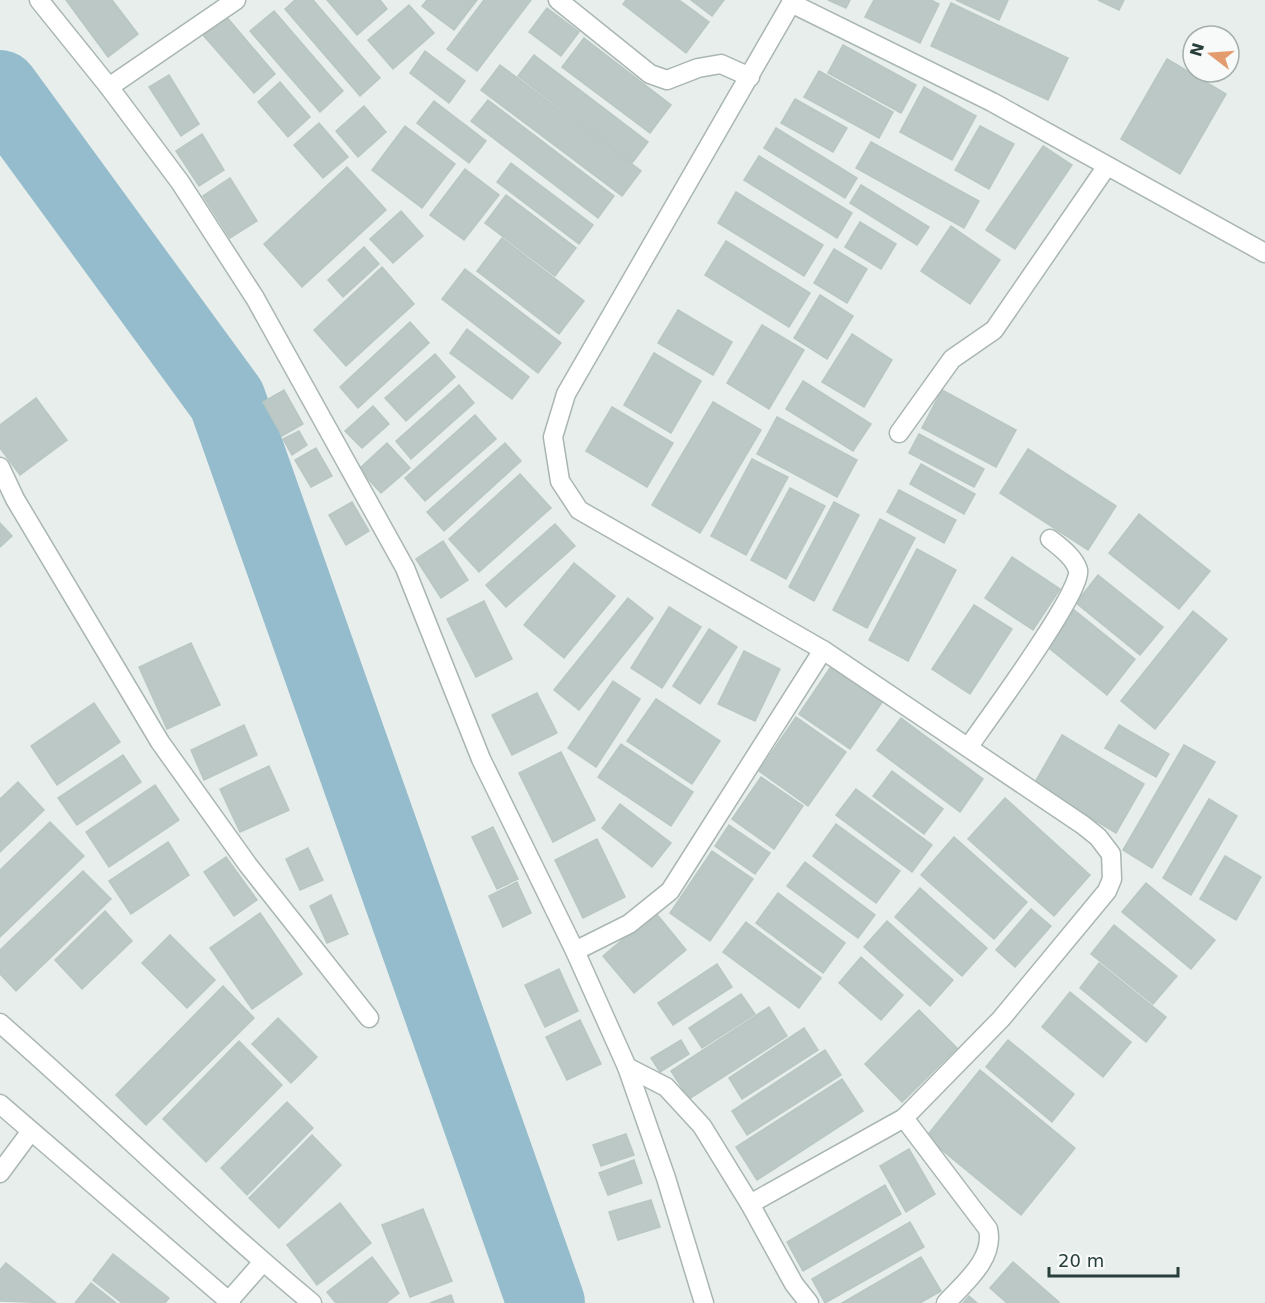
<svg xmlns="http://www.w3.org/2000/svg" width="1265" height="1303" font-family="'DejaVu Sans',sans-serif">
<rect width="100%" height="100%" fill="#e7eeeb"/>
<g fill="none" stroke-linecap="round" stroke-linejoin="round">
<path stroke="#95bccc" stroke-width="78" d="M0,89L227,400L546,1303"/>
</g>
<g fill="#bcc8c5" stroke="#b9c7c3" stroke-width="1.5">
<path d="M66,0H112L138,34L108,57Z"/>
<path d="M295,0H313L380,78L360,96L285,9Z"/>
<path d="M327,0H380L387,9L357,35Z"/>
<path d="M427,0H477L454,30L422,6Z"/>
<path d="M484,0H531L477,71L447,49Z"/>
<path d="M626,0H679L709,22L686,53L623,4Z"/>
<path d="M691,0H724L712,16Z"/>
<path d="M828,0H850L846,8Z"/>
<path d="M874,0H931L939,4L920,43L865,17Z"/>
<path d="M956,0H1008L999,20Z"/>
<path d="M1098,0H1124L1119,10Z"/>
<path d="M951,3L1068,58L1048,100L931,46Z"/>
<path d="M409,5L434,33L393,69L368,40Z"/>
<path d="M547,8L579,32L561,56L529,32Z"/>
<path d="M274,11L343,91L320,112L250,31Z"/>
<path d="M225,15L275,74L254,93L203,35Z"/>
<path d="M584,38L671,105L650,133L562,67Z"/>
<path d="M843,45L916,85L901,113L828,73Z"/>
<path d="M425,51L465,81L449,103L410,73Z"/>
<path d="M534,55L648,142L632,163L518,76Z"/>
<path d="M1167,59L1226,94L1180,174L1121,139Z"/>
<path d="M500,65L641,171L622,196L481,90Z"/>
<path d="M819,71L893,112L879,138L804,97Z"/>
<path d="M169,75L199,124L181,136L149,87Z"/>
<path d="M280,82L310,117L288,137L258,102Z"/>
<path d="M924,87L976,116L952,160L900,132Z"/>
<path d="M795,99L847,128L833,152L781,123Z"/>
<path d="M488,100L614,196L598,218L471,121Z"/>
<path d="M434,101L486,141L469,163L417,123Z"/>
<path d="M364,106L386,132L358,157L336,131Z"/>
<path d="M319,123L348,157L323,178L294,145Z"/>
<path d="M405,126L455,164L422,208L372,170Z"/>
<path d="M980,126L1014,144L989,189L955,170Z"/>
<path d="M776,128L857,178L845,198L764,148Z"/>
<path d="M202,134L224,170L199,186L176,151Z"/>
<path d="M871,142L979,201L964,228L856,168Z"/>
<path d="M1043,146L1072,165L1015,249L986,230Z"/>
<path d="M759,156L852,213L837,238L744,180Z"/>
<path d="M511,163L593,225L579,244L497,182Z"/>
<path d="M347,167L386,210L302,287L264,244Z"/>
<path d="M465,169L499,195L464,240L430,215Z"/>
<path d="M230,178L257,221L230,238L203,196Z"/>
<path d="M861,185L929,227L917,245L850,203Z"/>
<path d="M736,192L823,245L804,276L718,223Z"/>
<path d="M506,195L576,248L555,276L485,223Z"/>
<path d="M401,211L423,236L393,263L370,239Z"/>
<path d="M860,222L896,244L881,269L845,247Z"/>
<path d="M951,226L1000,260L970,304L921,271Z"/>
<path d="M502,238L584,301L559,334L477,271Z"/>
<path d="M726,241L810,293L789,327L705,275Z"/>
<path d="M364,247L379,264L343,297L328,280Z"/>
<path d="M834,249L867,269L847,303L814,283Z"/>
<path d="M382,267L414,304L346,366L314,330Z"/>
<path d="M465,269L561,343L538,373L442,299Z"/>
<path d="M820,295L853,316L827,359L794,338Z"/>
<path d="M678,310L732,342L713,375L658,343Z"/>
<path d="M410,322L429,343L358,408L340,387Z"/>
<path d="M762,325L804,350L769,409L727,383Z"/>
<path d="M467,329L529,377L512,399L450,353Z"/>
<path d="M852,334L892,360L864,407L822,382Z"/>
<path d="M654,353L701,381L671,433L624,405Z"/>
<path d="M435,354L455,377L406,421L385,398Z"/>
<path d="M803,381L871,424L853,451L786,409Z"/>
<path d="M459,385L474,403L411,459L396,441Z"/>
<path d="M284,390L303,424L282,436L263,402Z"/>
<path d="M942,390L1016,430L996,467L922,428Z"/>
<path d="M36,398L67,440L20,475L0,448V425Z"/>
<path d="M713,402L761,430L700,533L652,505Z"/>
<path d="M373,406L389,424L362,448L345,431Z"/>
<path d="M612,407L673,443L647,487L586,451Z"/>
<path d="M475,415L496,439L425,501L405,478Z"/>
<path d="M777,417L857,460L837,497L757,454Z"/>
<path d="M299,431L307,445L292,455L283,439Z"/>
<path d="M919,434L984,469L974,487L909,453Z"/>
<path d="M387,443L410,468L381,493L359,469Z"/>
<path d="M505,443L521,461L444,531L427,512Z"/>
<path d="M316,448L332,476L311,487L295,460Z"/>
<path d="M1028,449L1116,506L1088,550L1000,493Z"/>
<path d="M752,459L788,477L746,555L711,536Z"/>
<path d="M921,464L975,494L964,514L910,484Z"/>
<path d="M520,474L551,508L479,572L449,539Z"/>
<path d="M790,488L825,506L786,579L751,560Z"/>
<path d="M899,490L956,520L944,543L887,512Z"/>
<path d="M352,502L369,531L346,545L329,515Z"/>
<path d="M834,502L859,515L814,601L789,587Z"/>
<path d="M1139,514L1210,571L1179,609L1109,553Z"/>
<path d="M880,519L915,538L867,628L833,610Z"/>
<path d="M0,523L12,536L0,547Z"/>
<path d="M555,524L575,546L506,607L486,585Z"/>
<path d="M443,541L468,580L441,598L416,559Z"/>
<path d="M917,549L956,570L908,661L869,640Z"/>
<path d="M1012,557L1060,589L1033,630L985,598Z"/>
<path d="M574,563L615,596L564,658L524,625Z"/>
<path d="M1098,575L1163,627L1140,655L1076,603Z"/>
<path d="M628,598L653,618L579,710L554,690Z"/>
<path d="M484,601L512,659L476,677L447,619Z"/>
<path d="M974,605L1012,629L970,694L932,669Z"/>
<path d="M669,607L701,627L662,688L631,668Z"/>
<path d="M1073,609L1135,659L1107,695L1045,645Z"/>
<path d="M1193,611L1227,639L1155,729L1121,701Z"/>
<path d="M709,629L737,647L700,704L673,686Z"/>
<path d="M191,643L220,705L167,729L139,667Z"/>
<path d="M744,651L780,669L755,721L718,704Z"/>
<path d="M834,662L885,698L850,749L799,714Z"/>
<path d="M613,681L640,699L596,767L568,748Z"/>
<path d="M537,693L557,733L512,755L492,715Z"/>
<path d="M656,699L720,741L692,784L627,741Z"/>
<path d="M94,703L120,742L57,785L31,746Z"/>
<path d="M796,717L846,752L808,806L759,771Z"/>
<path d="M901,718L983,779L960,812L877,750Z"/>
<path d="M244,725L257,755L204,780L191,750Z"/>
<path d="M1119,725L1169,754L1156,777L1105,748Z"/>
<path d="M1062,735L1144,784L1116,833L1034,784Z"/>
<path d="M621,744L693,792L671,826L598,777Z"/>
<path d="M1184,745L1215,762L1152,868L1123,850Z"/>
<path d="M561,752L595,820L553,842L519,773Z"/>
<path d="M123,755L141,782L77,825L58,798Z"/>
<path d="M269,766L289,810L240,832L220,789Z"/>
<path d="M892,771L943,809L924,834L873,796Z"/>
<path d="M761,777L803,806L774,849L732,819Z"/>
<path d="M18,782L44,810L0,852V799Z"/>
<path d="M155,785L179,820L109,867L86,832Z"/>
<path d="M856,789L932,845L912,872L836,815Z"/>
<path d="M1005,798L1090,875L1054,916L968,839Z"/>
<path d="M1209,799L1237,816L1191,895L1163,878Z"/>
<path d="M620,804L671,843L652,867L602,828Z"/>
<path d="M50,822L84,856L0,937V870Z"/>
<path d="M836,824L900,871L876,903L813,856Z"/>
<path d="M729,825L770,853L755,874L715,846Z"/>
<path d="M493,827L518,879L497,889L472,837Z"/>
<path d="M954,837L1027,902L994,939L921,875Z"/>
<path d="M597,839L625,897L583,918L555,860Z"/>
<path d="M168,842L189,875L131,914L109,881Z"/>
<path d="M308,848L323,880L300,890L286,859Z"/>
<path d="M712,851L753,879L710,941L670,913Z"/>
<path d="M1225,856L1261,877L1236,920L1200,899Z"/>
<path d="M226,857L257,900L234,916L204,872Z"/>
<path d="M805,862L875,915L858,938L787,886Z"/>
<path d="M83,871L111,899L16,991L0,974V950Z"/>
<path d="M517,882L531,913L503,927L489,896Z"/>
<path d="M1146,883L1215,940L1191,969L1122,912Z"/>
<path d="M920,888L987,948L962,976L895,917Z"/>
<path d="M778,893L845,943L823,973L756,923Z"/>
<path d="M331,895L348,934L327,943L310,906Z"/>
<path d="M1031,909L1051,926L1015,967L996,950Z"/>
<path d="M105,911L132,941L82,989L55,960Z"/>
<path d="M655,912L686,950L634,993L603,956Z"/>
<path d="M260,913L302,974L252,1009L210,948Z"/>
<path d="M887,921L953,980L930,1006L864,947Z"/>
<path d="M746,922L821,978L799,1008L723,952Z"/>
<path d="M1114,925L1177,976L1153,1004L1091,954Z"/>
<path d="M170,935L215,980L187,1008L142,963Z"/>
<path d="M861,957L903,995L881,1020L839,983Z"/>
<path d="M1099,963L1166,1017L1146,1042L1080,988Z"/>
<path d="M717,964L732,987L673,1025L658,1003Z"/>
<path d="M559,969L578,1011L545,1027L525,985Z"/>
<path d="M223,986L254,1018L146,1125L116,1095Z"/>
<path d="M1070,992L1131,1042L1103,1077L1042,1027Z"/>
<path d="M741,994L755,1014L702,1048L689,1028Z"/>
<path d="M769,1007L787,1036L689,1099L671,1071Z"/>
<path d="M919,1010L957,1048L902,1102L865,1064Z"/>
<path d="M278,1018L317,1057L291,1083L252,1044Z"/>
<path d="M580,1020L601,1064L567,1080L546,1037Z"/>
<path d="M804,1028L818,1050L742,1099L729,1078Z"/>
<path d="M681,1040L689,1054L660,1072L651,1058Z"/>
<path d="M1008,1040L1074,1094L1052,1122L986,1067Z"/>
<path d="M239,1041L282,1085L206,1162L163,1119Z"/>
<path d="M825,1050L841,1075L747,1135L732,1111Z"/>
<path d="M980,1070L1075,1148L1021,1215L926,1137Z"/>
<path d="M842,1079L863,1111L757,1180L736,1147Z"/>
<path d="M287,1102L313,1128L247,1195L221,1168Z"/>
<path d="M626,1134L634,1155L601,1166L593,1145Z"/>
<path d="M312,1135L341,1165L279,1228L249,1198Z"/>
<path d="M909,1149L935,1194L906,1212L880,1166Z"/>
<path d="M634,1160L642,1183L608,1195L599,1173Z"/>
<path d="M885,1185L901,1214L803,1271L787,1242Z"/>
<path d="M651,1200L660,1227L618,1240L609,1212Z"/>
<path d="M340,1203L371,1243L317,1285L287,1245Z"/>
<path d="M423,1209L452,1281L410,1297L382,1225Z"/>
<path d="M910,1222L924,1247L825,1303L812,1279Z"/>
<path d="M113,1254L169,1298L165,1303H122L93,1280Z"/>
<path d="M372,1257L399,1293L386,1303H336L327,1292Z"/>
<path d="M921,1257L941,1291L920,1303H842Z"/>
<path d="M1013,1262L1059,1302V1303H1007L990,1288Z"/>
<path d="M6,1263L56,1303L0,1301V1270Z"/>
<path d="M91,1283L116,1303H75Z"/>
<path d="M451,1295L454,1303H430Z"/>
<path d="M969,1296L977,1303H963Z"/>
</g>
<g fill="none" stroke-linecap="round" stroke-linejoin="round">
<g stroke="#aab6b3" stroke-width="21">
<g id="minor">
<path d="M39,0L109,87L180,182L255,298L405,568L481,759L575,951L627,1067L666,1178L704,1303"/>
<path d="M558,0L650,74L667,80L698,68L721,64L750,77"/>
<path d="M791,3L992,102L1265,253"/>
<path d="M109,87L236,0"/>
<path d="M899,433L952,359L994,330L1107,166"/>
<path d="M0,467L15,499L160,742L248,865L369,1018"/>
<path d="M969,746C986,722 1084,589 1078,570C1074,557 1060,547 1050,539"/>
<path d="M575,951L629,924L670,891L823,650"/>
<path d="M0,1023C105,1115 205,1214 312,1303"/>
<path d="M627,1067L666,1087L702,1126L750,1204L794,1284L809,1303"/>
<path d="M0,1104L231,1303"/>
<path d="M904,1118L988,1229C995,1259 964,1283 946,1303"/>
<path d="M0,1173L31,1131"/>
<path d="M750,1204L904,1118L1001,1019L1107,891L1112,879L1111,854L1098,837L1083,825L823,650L579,510L560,481L553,437L566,394L793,0"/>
<path d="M227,1303L263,1262"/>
</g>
</g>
<use href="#minor" stroke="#fff" stroke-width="18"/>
</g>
<g transform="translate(1211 54) rotate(287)"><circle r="28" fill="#f7faf9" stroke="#a4afad" stroke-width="1.5"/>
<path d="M0-4.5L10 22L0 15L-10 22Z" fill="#e49c6f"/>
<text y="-9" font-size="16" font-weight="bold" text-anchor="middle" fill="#273e3b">N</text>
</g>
<path d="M1049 1267v9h129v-9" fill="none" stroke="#273e3b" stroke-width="3"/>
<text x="1058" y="1267" font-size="18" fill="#273e3b" stroke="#f7faf9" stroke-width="4.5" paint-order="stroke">20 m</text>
</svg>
